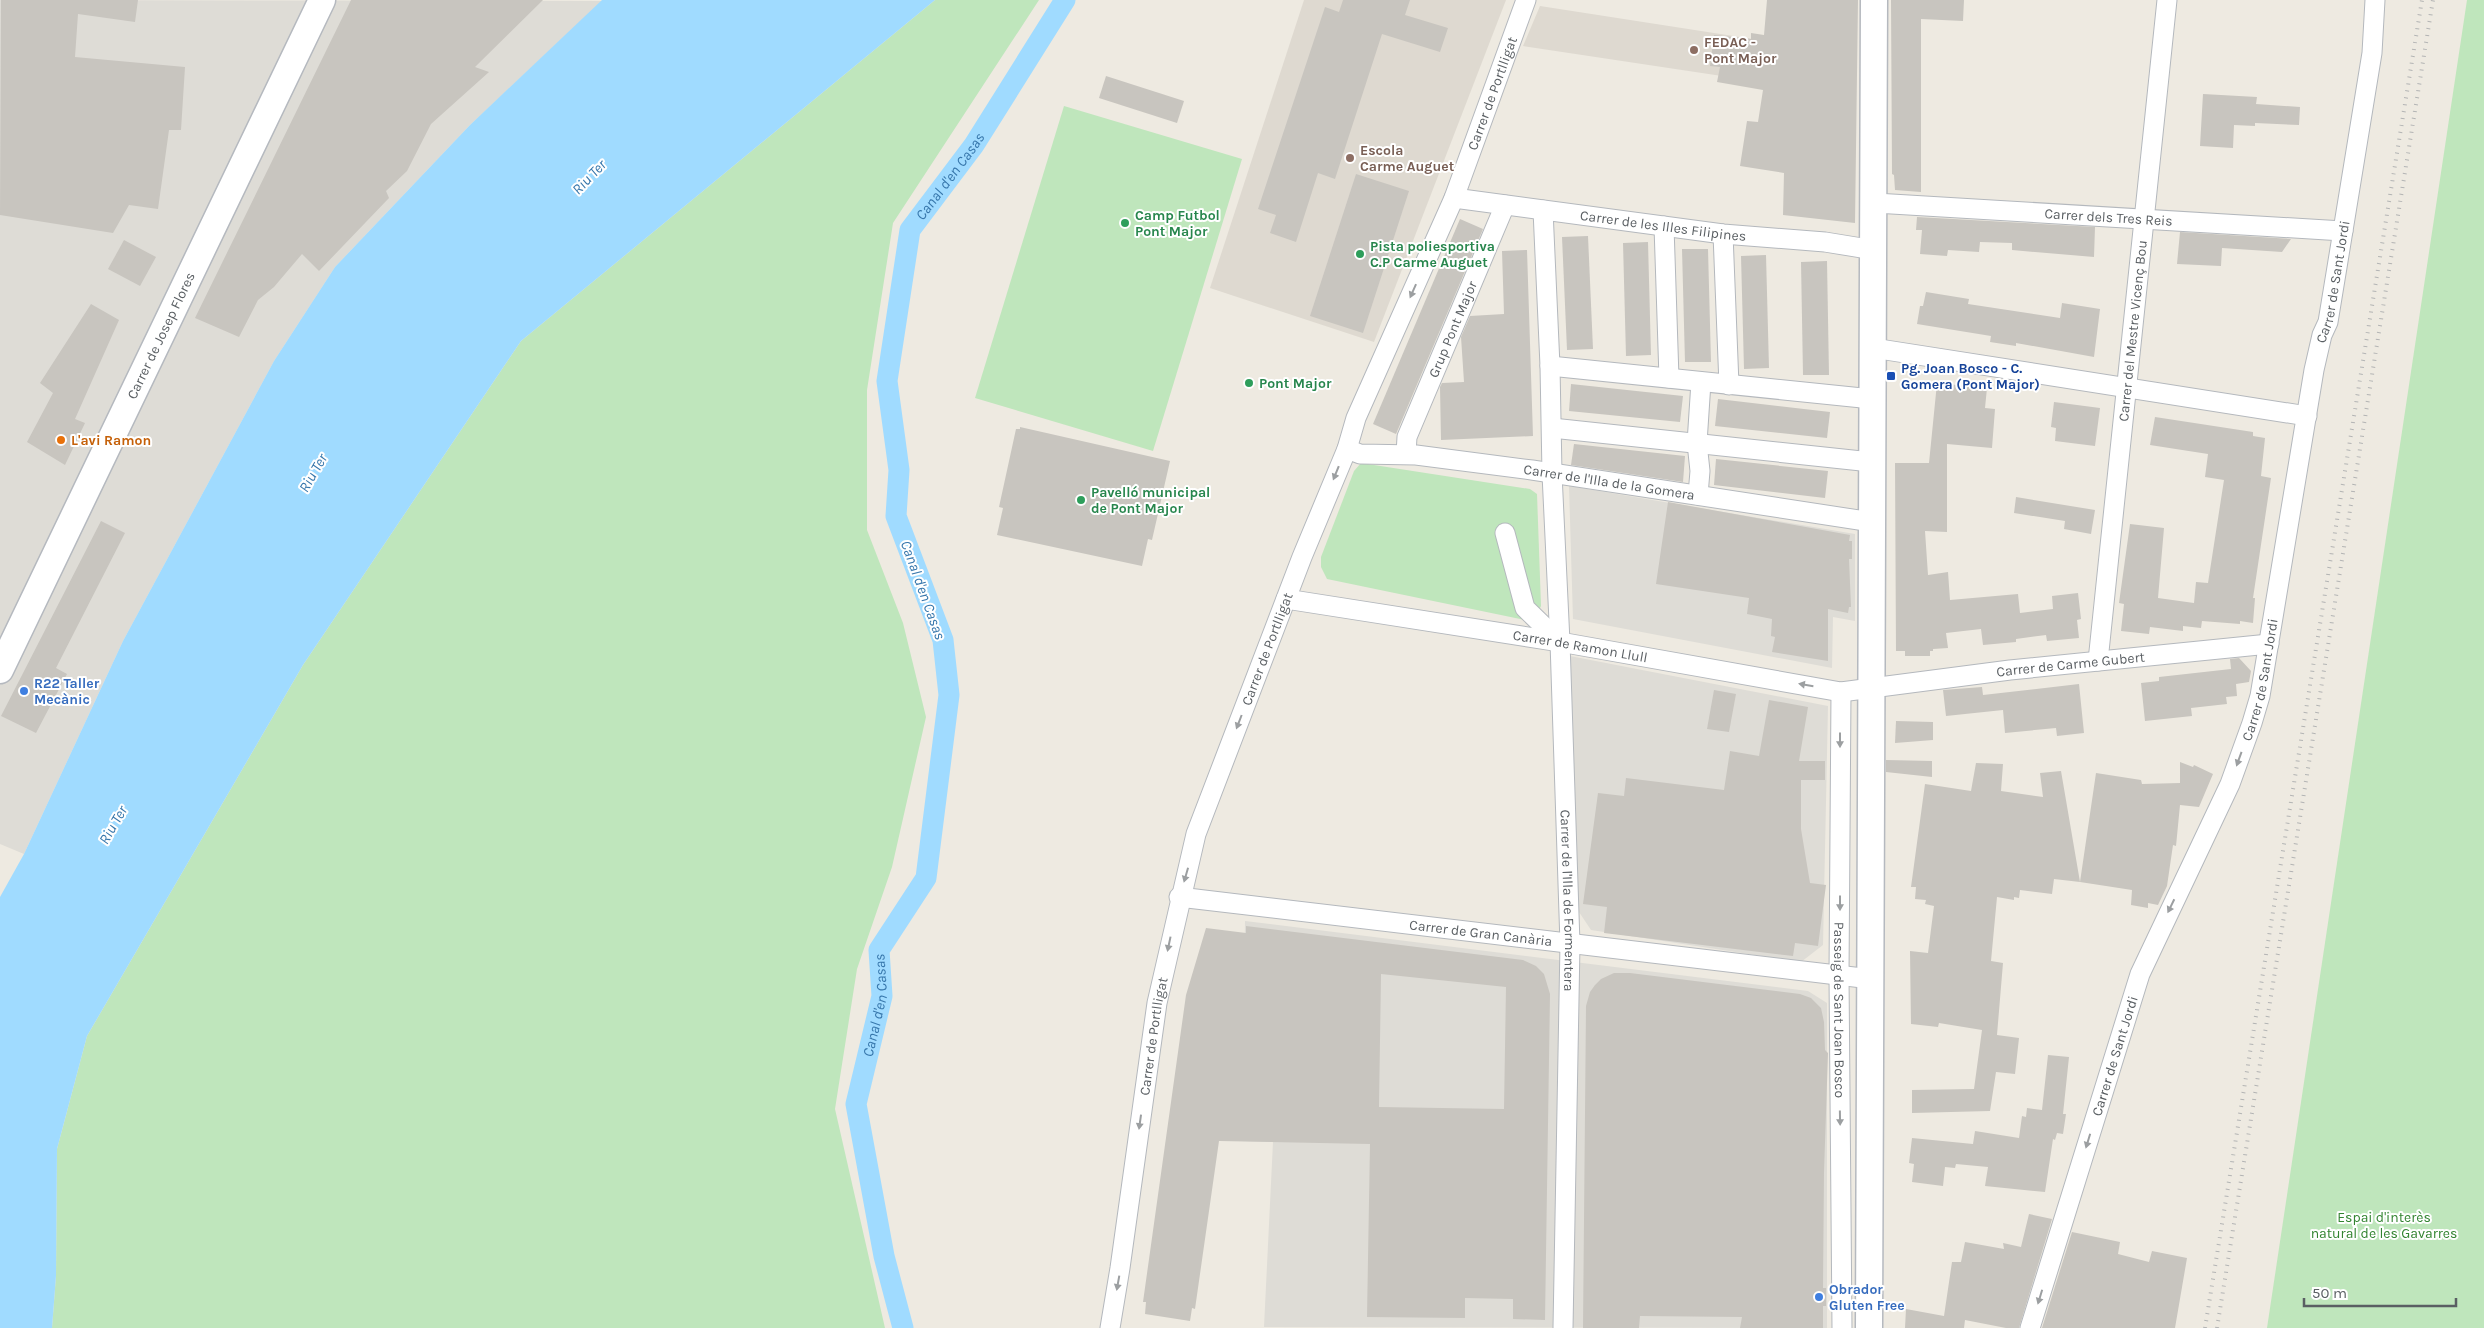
<svg xmlns="http://www.w3.org/2000/svg" width="2484" height="1328" font-family="Karla,sans-serif">
<rect width="100%" height="100%" fill="#eeeae1"/>
<g fill="#dedcd6">
<path d="M0,0L602,1L470,125L335,267L274,361L123,641L24,854L0,844Z"/>
<path d="M1569,486L1855,534V621L1833,617L1832,668L1573,619Z"/>
<path d="M1570,656L1828,706L1823,945L1801,962L1591,930L1577,909Z"/>
<path d="M1245,921L1808,991L1827,1003V1328L1264,1327L1273,1142L1242,1141Z"/>
</g>
<g fill="#ded9d0">
<path d="M1304,0H1506L1374,342L1210,288Z"/>
<path d="M1540,6L1791,45L1815,90L1523,46Z"/>
</g>
<g fill="#bfe6bc">
<path d="M935,0H1039L893,223L867,390V530L903,623L926,717L892,867L857,969L835,1109L885,1328H52L56,1276L57,1149L87,1036L303,665L521,341Z"/>
<path d="M2467,0H2484V1328H2267Z"/>
<path d="M1064,106L1242,159L1153,451L975,398Z"/>
<path d="M1361,463L1530,489L1537,494L1541,606L1536,616L1525,620L1327,579L1321,567V557L1354,471Z"/>
</g>
<path fill="#a0dbff" d="M602,0H935L521,341L303,665L87,1036L57,1149L56,1276L52,1328H0V897L24,854L123,641L274,361L335,267L470,125Z"/>
<g fill="none" stroke-linecap="round" stroke-linejoin="round">
<path stroke="#a0dbff" stroke-width="21" id="s1" d="M903,1328L884,1256L856,1104L882,996L879,950L926,878L949,695L943,640L896,516L899,470L887,381L910,230L974,145L1065,0"/>
</g>
<g fill="#c8c5bf" fill-rule="evenodd">
<path d="M1,0H138L135,22L78,14L75,57L185,67L181,130H169L158,209L129,205L113,233L0,215Z"/>
<path d="M351,0H543L475,67L489,72L431,124L407,171L386,191L389,198L319,271L302,254L274,287L258,300L239,337L195,318Z"/>
<path d="M1343,0H1410L1405,15L1448,28L1440,52L1382,34L1335,179L1318,173L1296,242L1270,233L1276,215L1258,209L1325,7L1339,12Z"/>
<path d="M1767,0H1858L1855,223L1783,215L1784,173L1740,166L1747,121L1758,122L1763,90L1717,82L1720,67L1710,66L1714,35L1751,39V33L1764,35Z"/>
<path d="M1891,0H1964L1963,21L1921,19V192L1895,190L1894,175L1892,174Z"/>
<path d="M1106,76L1184,101L1177,123L1099,98Z"/>
<path d="M2203,94L2257,97L2256,104L2300,107L2299,125L2255,123V126L2234,125L2233,148L2200,146Z"/>
<path d="M1356,174L1409,191L1363,333L1310,316Z"/>
<path d="M1917,217L2095,227L2094,257L2012,250V243L1980,242L1979,252L1948,250L1947,256L1920,254L1922,230H1916Z"/>
<path d="M1460,219L1483,229L1396,434L1373,424Z"/>
<path d="M2180,232L2291,239L2282,252L2222,248L2221,266L2177,264Z"/>
<path d="M1588,236L1593,349L1567,350L1562,237Z"/>
<path d="M124,240L156,257L140,286L108,269Z"/>
<path d="M1648,242L1651,355L1626,356L1623,243Z"/>
<path d="M1682,249H1708L1711,362H1685Z"/>
<path d="M1527,250L1533,436L1441,440L1440,387L1442,383L1464,382L1461,337L1470,316L1504,314L1502,251Z"/>
<path d="M1766,255L1769,368L1744,369L1741,256Z"/>
<path d="M1827,261L1829,375H1803L1801,262Z"/>
<path d="M1926,292L1969,299L1968,304L2060,318L2062,303L2100,309L2094,357L2016,343V346L1990,342L1991,336L1917,324L1920,306H1923Z"/>
<path d="M91,304L119,320L75,419L85,423L65,465L27,442L53,393L40,383Z"/>
<path d="M1937,383L1987,388L1985,408L1995,409L1992,448L1947,444V532L1925,531L1928,575L1948,572L1950,600L2018,594L2020,613L2053,609L2052,596L2078,593L2081,619L2077,620L2079,638L2047,641L2046,635L2016,639V642L1983,645L1981,629L1946,633L1948,648L1933,649V651H1930V656H1905V651H1896L1895,463H1929Z"/>
<path d="M1571,384L1683,396L1680,422L1569,411Z"/>
<path d="M1718,399L1830,412L1827,438L1715,426Z"/>
<path d="M2054,402L2100,408L2095,446L2055,441L2056,428L2051,427Z"/>
<path d="M2155,417L2253,432V436L2265,438L2261,476L2271,478L2253,598H2255L2253,623L2240,621V624L2202,621L2201,628L2183,626V631L2150,627L2149,634L2121,631L2124,604L2119,603L2130,524L2164,528L2158,598L2194,603L2196,582L2208,583L2224,480L2205,477L2208,454L2150,445Z"/>
<path d="M1020,427L1170,461L1152,540L1148,539L1142,566L997,535L1003,508L999,507L1016,429H1020Z"/>
<path d="M1574,444L1685,456L1683,482L1571,465Z"/>
<path d="M1716,459L1828,471L1825,498L1714,485Z"/>
<path d="M2016,497L2095,510L2091,534L2064,529L2065,521L2014,513Z"/>
<path d="M1668,502L1850,535L1849,541H1852V559H1849L1851,607H1849L1848,613L1828,609V661L1772,652L1775,637L1771,636L1772,619L1747,614L1749,598L1656,584Z"/>
<path d="M101,521L125,533L56,668L67,674L36,733L1,716Z"/>
<path d="M2239,658L2251,671L2249,682L2236,684L2237,696L2226,697L2227,704L2191,708L2192,716L2145,721L2141,683L2159,681V677L2231,669L2230,659Z"/>
<path d="M2079,684L2084,733L2057,736L2056,728L2005,733L2003,710L1946,716L1943,690L1982,687L1983,695Z"/>
<path d="M1714,690L1736,694L1729,732L1707,729Z"/>
<path d="M1769,700L1808,707L1799,761H1825V780H1801V829L1810,883L1826,885L1818,946L1795,943L1793,956L1604,933L1607,907L1583,904L1598,793L1624,796L1626,778L1724,790L1730,751L1759,756Z"/>
<path d="M1896,721L1933,722V740L1895,743Z"/>
<path d="M1886,760L1932,761V777L1886,772Z"/>
<path d="M2180,762L2193,767L2194,765L2213,774L2199,807L2180,805L2176,846L2173,845L2167,886L2158,905L2148,903V908L2131,905L2132,890L2080,882L2096,773L2141,780L2142,784L2180,783Z"/>
<path d="M1976,763L2003,764L2001,791L2043,797L2040,773L2061,771L2080,882L2054,879L2052,894L2020,890L2019,898L2014,897V900L1997,897L1991,961L2003,963L1997,1035L2019,1038L2015,1074L1996,1072L1990,1111L1912,1113V1090L1974,1089L1982,1030L1939,1023L1938,1027L1911,1024L1910,951L1928,953L1934,906L1925,904L1926,900L1915,899L1916,887H1911L1925,784L1971,791Z"/>
<path d="M1246,926L1523,960L1536,966L1544,974L1550,994L1545,1320L1513,1319V1299L1465,1298V1318L1367,1317L1370,1144L1219,1141L1195,1309L1192,1308L1190,1321L1145,1314L1146,1302H1143L1186,995L1206,928L1246,933ZM1381,974L1506,987L1504,1109L1379,1107Z"/>
<path d="M1614,973H1630L1800,994L1811,998L1821,1008L1824,1022L1825,1050L1828,1053L1824,1172L1823,1288H1826V1306H1823V1328H1740L1742,1317L1640,1316L1639,1328H1583L1586,1006L1590,992L1595,985L1601,979Z"/>
<path d="M2048,1055L2069,1057L2063,1114H2066L2063,1134L2057,1133L2055,1140L2053,1139L2045,1192L1985,1186L1988,1167L1956,1164L1955,1168L1945,1167L1943,1186L1912,1182L1914,1164L1909,1163L1912,1138L1973,1144L1975,1131L2019,1138L2022,1116L2026,1117L2027,1108L2042,1110Z"/>
<path d="M2029,1214L2052,1219L2019,1328H2006L1965,1320L1964,1328H1905L1906,1309L1944,1316L1952,1262H1961L1965,1242L2004,1249L2003,1243L2021,1247Z"/>
<path d="M2072,1232L2120,1242L2118,1254L2149,1262L2152,1251L2187,1258L2175,1328H2042Z"/>
</g>
<g fill="none" stroke-linecap="round" stroke-linejoin="round">
<g stroke="#b4b8bd" stroke-width="21">
<g id="street">
<path id="s2" d="M1454,198L1723,234L1825,242L1874,250"/>
<path id="s3" d="M1875,203L2343,231"/>
<path id="s4" d="M1543,210L1550,366L1552,474L1560,642L1570,944L1563,1328"/>
<path d="M1664,226L1669,378"/>
<path d="M1723,234L1729,385"/>
<path d="M1873,348L2307,416"/>
<path d="M1550,366L1872,399"/>
<path d="M1552,428L1871,462"/>
<path id="s5" d="M1347,449L1360,454L1416,455L1532,470L1872,522"/>
<path id="s6" d="M1406,454L1407,437L1505,205"/>
<path d="M1698,495L1700,471L1697,443L1701,382"/>
<path d="M1505,533L1525,608L1560,642"/>
<path id="s7" d="M1286,599L1560,642L1841,692L2010,670L2269,644"/>
<path id="s8" d="M2098,661L2167,0"/>
<path id="s9" d="M1841,692L1839,976L1842,1328"/>
<path id="s10" d="M1179,897L1871,979"/>
<path id="s11" d="M1110,1328L1120,1268L1157,1003L1196,834L1302,557L1347,449L1356,418L1454,198L1526,0"/>
<path id="s12" d="M2030,1328L2140,974L2230,784L2252,723L2260,696L2314,370L2322,335L2328,322L2339,255L2372,53L2375,0"/>
</g>
</g>
<g stroke="#b5b9bf" stroke-width="29">
<g id="secondary">
<path id="s13" d="M0,670L322,0"/>
<path d="M1869,1328L1874,0"/>
</g>
</g>
<use href="#street" stroke="#fff" stroke-width="19"/>
<use href="#secondary" stroke="#fff" stroke-width="26"/>
<g stroke="#b3b4b4" stroke-width="4" stroke-dasharray="1 6" stroke-linecap="butt">
<path d="M2205,1328L2422,0"/>
<path d="M2217,1328L2433,0"/>
</g>
</g>
<defs><path id="oneway-solid" d="M-6-.8H1V-3.2L6.5 0L1 3.2V.8H-6Z" transform="scale(1.25)"/></defs>
<g fill="#9c9fa1">
<use href="#oneway-solid" transform="translate(1413 291) rotate(114)"/>
<use href="#oneway-solid" transform="translate(1336 473) rotate(112)"/>
<use href="#oneway-solid" transform="translate(1806 685) rotate(-170)"/>
<use href="#oneway-solid" transform="translate(1239 722) rotate(111)"/>
<use href="#oneway-solid" transform="translate(1840 740) rotate(90)"/>
<use href="#oneway-solid" transform="translate(2239 759) rotate(110)"/>
<use href="#oneway-solid" transform="translate(1186 875) rotate(106)"/>
<use href="#oneway-solid" transform="translate(1840 903) rotate(90)"/>
<use href="#oneway-solid" transform="translate(2171 906) rotate(116)"/>
<use href="#oneway-solid" transform="translate(1169 944) rotate(102)"/>
<use href="#oneway-solid" transform="translate(1840 1118) rotate(89)"/>
<use href="#oneway-solid" transform="translate(1140 1122) rotate(98)"/>
<use href="#oneway-solid" transform="translate(2088 1141) rotate(107)"/>
<use href="#oneway-solid" transform="translate(1118 1283) rotate(100)"/>
<use href="#oneway-solid" transform="translate(2040 1297) rotate(107)"/>
</g>
<g fill="#8d6e63" stroke="#fff" stroke-width="2">
<circle cx="1694" cy="50" r="5"/>
<circle cx="1350" cy="158" r="5"/>
</g>
<g fill="#2e9e5b" stroke="#fff" stroke-width="2">
<circle cx="1125" cy="223" r="5"/>
<circle cx="1360" cy="254" r="5"/>
<circle cx="1249" cy="383" r="5"/>
<circle cx="1081" cy="500" r="5"/>
</g>
<rect fill="#1a4fb4" stroke="#fff" stroke-width="2" x="1886" y="371" width="10" height="10" rx="2.5"/>
<circle fill="#e8710a" stroke="#fff" stroke-width="2" cx="61" cy="440" r="5"/>
<g fill="#3f7fe0" stroke="#fff" stroke-width="2">
<circle cx="24" cy="691" r="5"/>
<circle cx="1819" cy="1297" r="5"/>
</g>
<g text-anchor="middle" dominant-baseline="central" stroke-width="4" stroke-linejoin="round" paint-order="stroke">
<g font-size="14" font-weight="bold" fill="#785e54" stroke="#fff" text-anchor="start">
<text x="1704" y="42">FEDAC -<tspan x="1704" dy="16">Pont Major</tspan></text>
<text x="1360" y="150">Escola<tspan x="1360" dy="16">Carme Auguet</tspan></text>
</g>
<g font-size="14" fill="#5a5f63" stroke="#fff">
<text stroke="none"><textPath href="#s11" startOffset="1300">Carrer de Portlligat</textPath></text>
<text stroke="none"><textPath href="#s3" startOffset="234">Carrer dels Tres Reis</textPath></text>
<text stroke="none"><textPath href="#s2" startOffset="211">Carrer de les Illes Filipines</textPath></text>
<text stroke="none"><textPath href="#s12" startOffset="1095">Carrer de Sant Jordi</textPath></text>
<text stroke="none"><textPath href="#s6" startOffset="134">Grup Pont Major</textPath></text>
<text stroke="none"><textPath href="#s8" startOffset="332">Carrer del Mestre Vicenç Bou</textPath></text>
<text stroke="none"><textPath href="#s13" startOffset="371">Carrer de Josep Flores</textPath></text>
<text stroke="none"><textPath href="#s5" startOffset="265">Carrer de l'Illa de la Gomera</textPath></text>
<text stroke="none"><textPath href="#s7" startOffset="298">Carrer de Ramon Llull</textPath></text>
<text stroke="none"><textPath href="#s11" startOffset="700">Carrer de Portlligat</textPath></text>
<text stroke="none"><textPath href="#s7" startOffset="794">Carrer de Carme Gubert</textPath></text>
<text stroke="none"><textPath href="#s12" startOffset="690">Carrer de Sant Jordi</textPath></text>
<text stroke="none"><textPath href="#s4" startOffset="691">Carrer de l'Illa de Formentera</textPath></text>
<text stroke="none"><textPath href="#s10" startOffset="304">Carrer de Gran Canària</textPath></text>
<text stroke="none"><textPath href="#s9" startOffset="318">Passeig de Sant Joan Bosco</textPath></text>
<text stroke="none"><textPath href="#s11" startOffset="295">Carrer de Portlligat</textPath></text>
<text stroke="none"><textPath href="#s12" startOffset="285">Carrer de Sant Jordi</textPath></text>
</g>
<g font-size="14" font-weight="bold" fill="#27864d" stroke="#fff" text-anchor="start">
<text x="1135" y="215">Camp Futbol<tspan x="1135" dy="16">Pont Major</tspan></text>
<text x="1370" y="246">Pista poliesportiva<tspan x="1370" dy="16">C.P Carme Auguet</tspan></text>
<text x="1259" y="383">Pont Major</text>
<text x="1091" y="492">Pavelló municipal<tspan x="1091" dy="16">de Pont Major</tspan></text>
</g>
<g font-size="14" font-weight="bold" fill="#164399" stroke="#fff" text-anchor="start">
<text x="1901" y="368">Pg. Joan Bosco - C.<tspan x="1901" dy="16">Gomera (Pont Major)</tspan></text>
</g>
<g font-size="14" font-weight="bold" fill="#c56008" stroke="#fff" text-anchor="start">
<text x="71" y="440">L'avi Ramon</text>
</g>
<g font-size="14" font-weight="bold" fill="#366cbe" stroke="#fff" text-anchor="start">
<text x="34" y="683">R22 Taller<tspan x="34" dy="16">Mecànic</tspan></text>
<text x="1829" y="1289">Obrador<tspan x="1829" dy="16">Gluten Free</tspan></text>
</g>
<g font-size="14" fill="#328430" stroke="#fff">
<text x="2384" y="1217">Espai d'interès<tspan x="2384" dy="16">natural de les Gavarres</tspan></text>
</g>
<g font-size="15" font-style="italic" fill="#3777ac" stroke="#fff">
<text stroke="none"><textPath href="#s1" startOffset="1200">Canal d'en Casas</textPath></text>
<text transform="translate(589 177) rotate(-46)">Riu Ter</text>
<text transform="translate(313 473) rotate(-60)">Riu Ter</text>
<text transform="translate(923 590) rotate(70)">Canal d'en Casas</text>
<text transform="translate(113 825) rotate(-60)">Riu Ter</text>
<text stroke="none"><textPath href="#s1" startOffset="330">Canal d'en Casas</textPath></text>
</g>
</g>
<path d="M2304 1298v8h152v-8" fill="none" stroke="#5a5f63" stroke-width="2.5"/>
<text x="2312" y="1298" font-size="15" fill="#5a5f63" stroke="#ffffff" stroke-width="4" paint-order="stroke">50 m</text>
</svg>
